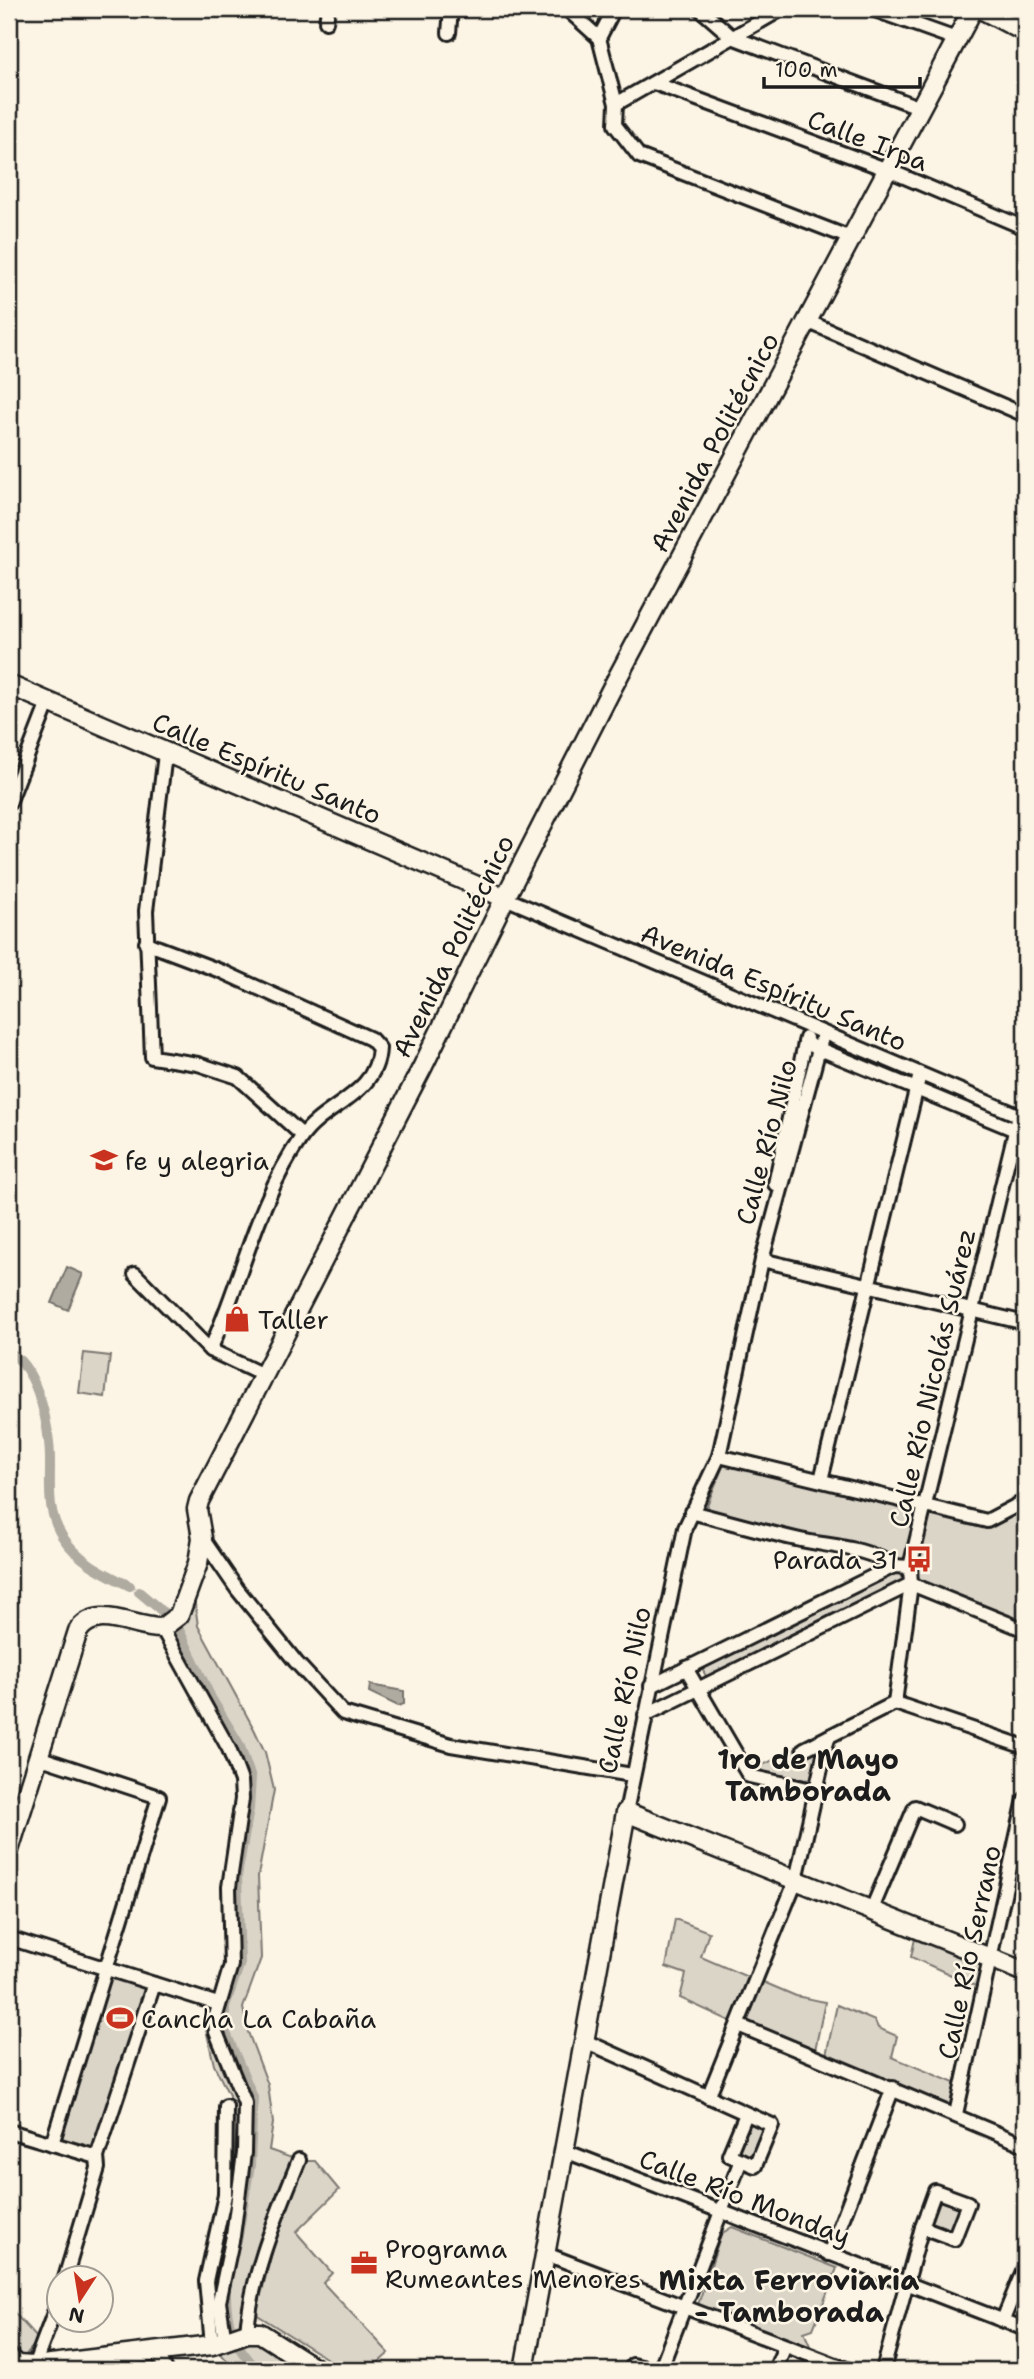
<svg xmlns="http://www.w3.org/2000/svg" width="1034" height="2379" font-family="'Shantell Sans',sans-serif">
<rect width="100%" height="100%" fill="#fcf5e5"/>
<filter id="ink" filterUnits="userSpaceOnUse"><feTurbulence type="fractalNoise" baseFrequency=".0143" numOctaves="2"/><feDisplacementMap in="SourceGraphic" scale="14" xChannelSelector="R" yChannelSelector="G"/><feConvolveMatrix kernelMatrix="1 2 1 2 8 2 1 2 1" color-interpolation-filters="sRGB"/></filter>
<g filter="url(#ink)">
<g fill="#dbd5c8" stroke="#7c7872" stroke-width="2">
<path d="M825,1039L912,1074L910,1079L823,1046Z"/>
<path d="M84,1353L110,1356L105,1397L79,1393Z"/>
<path d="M725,1461L917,1511L907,1556L899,1561L858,1544L799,1535L705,1510Z"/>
<path d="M1025,1509V1623L918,1580L915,1569L929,1513L988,1528Z"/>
<path d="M898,1572L905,1579L707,1678L702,1669Z"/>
<path d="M195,1604L198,1626L254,1729L265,1752L274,1790L258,1876L261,1958L243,2008L248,2032L268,2085L273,2123L269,2150L292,2158L243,2309L242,2328L228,2336L223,2318L249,2103L219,2031L233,1886L246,1799L172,1634L185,1623Z"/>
<path d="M821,1742L813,1781L753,1770L797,1748L799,1752Z"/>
<path d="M675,1919L709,1932L701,1957L750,1978L732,2022L680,1998L686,1974L666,1967Z"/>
<path d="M916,1934L983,1963L978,1987L911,1957Z"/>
<path d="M114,1977L147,1987L148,1991L96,2146L89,2150L64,2142L62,2138L109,1980Z"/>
<path d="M761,1981L796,1996L825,2002L815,2050L743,2024Z"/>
<path d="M206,2004L214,2006L237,2096L238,2115L228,2227L216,2280L220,2334L214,2335L210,2282L231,2144L229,2095L214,2065L204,2020Z"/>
<path d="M837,2005L875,2021L878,2028L897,2036L892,2057L959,2085L953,2102L946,2105L826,2055Z"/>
<path d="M747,2120L767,2128L753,2160L733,2152Z"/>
<path d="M305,2161H315L339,2190L296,2232L332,2273L323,2283L389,2353L370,2370H345L256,2314L280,2222Z"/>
<path d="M937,2199L961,2208L952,2231L929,2223Z"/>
<path d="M732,2227L837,2268L813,2329L804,2332L811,2348L704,2310L698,2305L721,2234Z"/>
<path d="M9,2307L39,2340L23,2360L9,2352Z"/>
<path d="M254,2340L302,2370C273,2370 234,2379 219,2350Z"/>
<path d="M153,2361L157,2370H74Z"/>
</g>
<g fill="#b0aba1" stroke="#75726c" stroke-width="2">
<path d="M67,1267L83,1274L68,1310L52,1303Z"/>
<path d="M370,1685L404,1691V1704L398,1706L369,1692Z"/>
</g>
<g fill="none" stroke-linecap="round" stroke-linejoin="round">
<g stroke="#75726c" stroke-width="3.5">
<path d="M56,2294L60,2282"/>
<path d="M25,2357L37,2343"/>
</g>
<g stroke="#b0aba1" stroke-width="10">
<path d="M9,1352C35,1366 46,1414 49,1442C53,1474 43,1506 62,1536C78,1561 104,1573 130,1586"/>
<path d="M139,1592L169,1617"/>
<path d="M178,1628L211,1698L239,1744L251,1778L249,1809L237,1876L240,1963L225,2006V2031L253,2097L250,2165L237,2241"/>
<path d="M226,2287C225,2322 233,2346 258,2370"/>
</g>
<g stroke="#1c1c1c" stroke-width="18">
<g id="street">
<path d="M567,9L599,38L616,104L615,125L639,156L853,239"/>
<path d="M700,9L732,37L921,108"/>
<path d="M872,9L956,39"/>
<path d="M326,22L328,9"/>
<path d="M449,33L451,9"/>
<path d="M599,38L614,9"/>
<path d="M654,83L888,170L1025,228"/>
<path d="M616,104L782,9"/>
<path d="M809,322L1025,415"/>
<path d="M165,754L146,911L152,1057L198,1064L238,1077L302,1135"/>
<path d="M9,803L48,703"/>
<path d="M505,898L1025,1118"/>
<path d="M146,943L223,972L371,1039L379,1048C377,1096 324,1104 301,1138C256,1203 242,1280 210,1350"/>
<path d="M805,1043L1025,1134"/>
<path d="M775,1184L806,1038"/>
<path d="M762,1260L1025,1323"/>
<path d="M135,1274L210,1350L263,1375"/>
<path d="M719,1456L987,1521L1025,1501"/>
<path d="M821,1480L920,1074"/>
<path d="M691,1512C726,1521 761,1531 796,1539C830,1547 864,1546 894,1566"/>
<path d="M202,1538L237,1589L296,1662L343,1713L451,1745L632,1775"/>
<path d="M911,1584L1025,1630"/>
<path d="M162,1628L229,1749L241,1781L242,1799L229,1887L231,1965L215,2019L216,2032L245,2103L244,2153L233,2236L219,2302L225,2342"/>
<path d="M686,1668L749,1776L817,1791"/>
<path d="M651,1686L894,1566L910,1567"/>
<path d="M895,1703L911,1584L910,1567L1019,1115"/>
<path d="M895,1703L1025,1747"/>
<path d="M645,1715L911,1584"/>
<path d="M804,1749L895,1703"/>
<path d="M38,1757L159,1797L52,2144"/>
<path d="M626,1812L685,1528L719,1456L762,1260L823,1034"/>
<path d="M872,1909L915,1807L955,1824"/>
<path d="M9,1938L218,2004"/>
<path d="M738,2025L1025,2145"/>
<path d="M585,2041L772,2125L755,2166L729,2155L746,2114"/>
<path d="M708,2097L796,1880L828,1737"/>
<path d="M956,2114L1025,1799"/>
<path d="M9,2131L97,2157"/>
<path d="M565,2151L1025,2329"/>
<path d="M935,2191L968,2203L954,2239L922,2227Z"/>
<path d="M546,2254L849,2370"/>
<path d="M829,2254L893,2088"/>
<path d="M65,2278L98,2168L97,2157L154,1984"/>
<path d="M1003,2320L1025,2266"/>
<path d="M247,2333C251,2274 277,2215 299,2160"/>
<path d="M212,2345L206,2281L225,2195L226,2106"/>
<path d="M158,2353L166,2370"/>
<path d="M34,2366L60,2297"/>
<path d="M631,2370L633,2365L654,2370"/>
<path d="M660,2370L741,2160"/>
<path d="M775,2370L785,2346"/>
<path d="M883,2370L922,2227"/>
</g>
</g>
<g stroke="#1c1c1c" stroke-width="23">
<g id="secondary">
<path d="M981,9L1025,32"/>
<path d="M9,685L505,898"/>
<path d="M9,1850L78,1631C97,1603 134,1629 162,1628L179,1615L198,1563L202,1538L197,1509L199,1501L423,1066L505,898L612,688L973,9"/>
<path d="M9,2358L17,2365L34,2366L212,2345L247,2333H260L318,2370"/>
<path d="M524,2370L626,1812L1025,1972"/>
</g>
</g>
<use href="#street" stroke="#fcf5e5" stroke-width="12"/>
<use href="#secondary" stroke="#fcf5e5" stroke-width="18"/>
</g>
</g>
<defs>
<g id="school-bare" transform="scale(2.1)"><path d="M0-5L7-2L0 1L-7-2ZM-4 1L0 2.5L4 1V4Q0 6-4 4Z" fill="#c8321e" stroke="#fcf5e5" stroke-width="2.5" paint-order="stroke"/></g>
<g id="shop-bare" transform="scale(2.1)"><path d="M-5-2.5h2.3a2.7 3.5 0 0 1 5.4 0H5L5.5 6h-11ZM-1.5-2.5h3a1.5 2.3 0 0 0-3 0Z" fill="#c8321e" stroke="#fcf5e5" stroke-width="2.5" paint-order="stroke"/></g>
<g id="bus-bare" transform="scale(2.1)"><path d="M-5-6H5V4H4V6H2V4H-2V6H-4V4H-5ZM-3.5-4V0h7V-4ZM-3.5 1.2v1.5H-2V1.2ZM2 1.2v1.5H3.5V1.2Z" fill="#c8321e" stroke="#fcf5e5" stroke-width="2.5" paint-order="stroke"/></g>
<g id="stadium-bare" transform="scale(2.1)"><path d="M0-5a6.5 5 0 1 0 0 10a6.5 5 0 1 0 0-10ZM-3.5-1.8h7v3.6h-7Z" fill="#c8321e" stroke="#fcf5e5" stroke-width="2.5" paint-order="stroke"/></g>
<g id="office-bare" transform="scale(2.1)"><path d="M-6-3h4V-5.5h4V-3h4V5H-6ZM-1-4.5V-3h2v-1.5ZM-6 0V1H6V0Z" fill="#c8321e" stroke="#fcf5e5" stroke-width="2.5" paint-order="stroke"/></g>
</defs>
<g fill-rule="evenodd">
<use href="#school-bare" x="104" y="1160"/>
<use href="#shop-bare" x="237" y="1319"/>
<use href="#bus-bare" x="919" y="1559"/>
<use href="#stadium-bare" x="120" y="2018"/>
<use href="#office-bare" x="364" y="2263"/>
</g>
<g text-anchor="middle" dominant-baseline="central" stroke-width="5" stroke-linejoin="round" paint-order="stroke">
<g font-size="26" fill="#1c1c1c" stroke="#fcf5e5">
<text transform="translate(868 140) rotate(21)">Calle Irpa</text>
<text transform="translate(714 442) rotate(-62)">Avenida Politécnico</text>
<text transform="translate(267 768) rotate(23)">Calle Espíritu Santo</text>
<text transform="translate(453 946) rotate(-64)">Avenida Politécnico</text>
<text transform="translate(774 987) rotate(23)">Avenida Espíritu Santo</text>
<text transform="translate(766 1142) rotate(-75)">Calle Río Nilo</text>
<text transform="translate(932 1378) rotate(-77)">Calle Río Nicolás Suárez</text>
<text transform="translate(624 1690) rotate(-78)">Calle Río Nilo</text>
<text transform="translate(969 1952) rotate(-78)">Calle Río Serrano</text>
<text transform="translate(745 2197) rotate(21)">Calle Río Monday</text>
</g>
<g font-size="26" fill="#1c1c1c" stroke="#fcf5e5" text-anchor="start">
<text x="125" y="1160">fe y alegria</text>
<text x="258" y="1319">Taller</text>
<text x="898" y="1559" text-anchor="end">Parada 31</text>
<text x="141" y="2018">Cancha La Cabaña</text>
<text x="385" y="2248">Programa<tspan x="385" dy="30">Rumeantes Menores</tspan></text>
</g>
<g font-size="28" font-weight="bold" fill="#1c1c1c" stroke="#fcf5e5">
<text x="808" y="1759">1ro de Mayo<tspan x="808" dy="32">Tamborada</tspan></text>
<text x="789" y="2280">Mixta Ferroviaria<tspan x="789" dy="32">- Tamborada</tspan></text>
</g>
</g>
<rect width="1034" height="2379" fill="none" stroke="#fcf5e5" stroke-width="35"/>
<rect x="18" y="18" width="999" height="2344" fill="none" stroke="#1c1c1c" stroke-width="2.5" filter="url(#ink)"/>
<g transform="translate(80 2299) rotate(192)"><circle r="33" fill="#fcf5e5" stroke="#a29e95" stroke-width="2"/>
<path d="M0-5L12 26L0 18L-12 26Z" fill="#c8321e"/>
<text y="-10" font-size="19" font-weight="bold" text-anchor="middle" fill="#1c1c1c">N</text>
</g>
<path d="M764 77v10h156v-10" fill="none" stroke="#1c1c1c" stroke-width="3.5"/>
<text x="775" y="77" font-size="21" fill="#1c1c1c" stroke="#fcf5e5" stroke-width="5" paint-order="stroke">100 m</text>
</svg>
